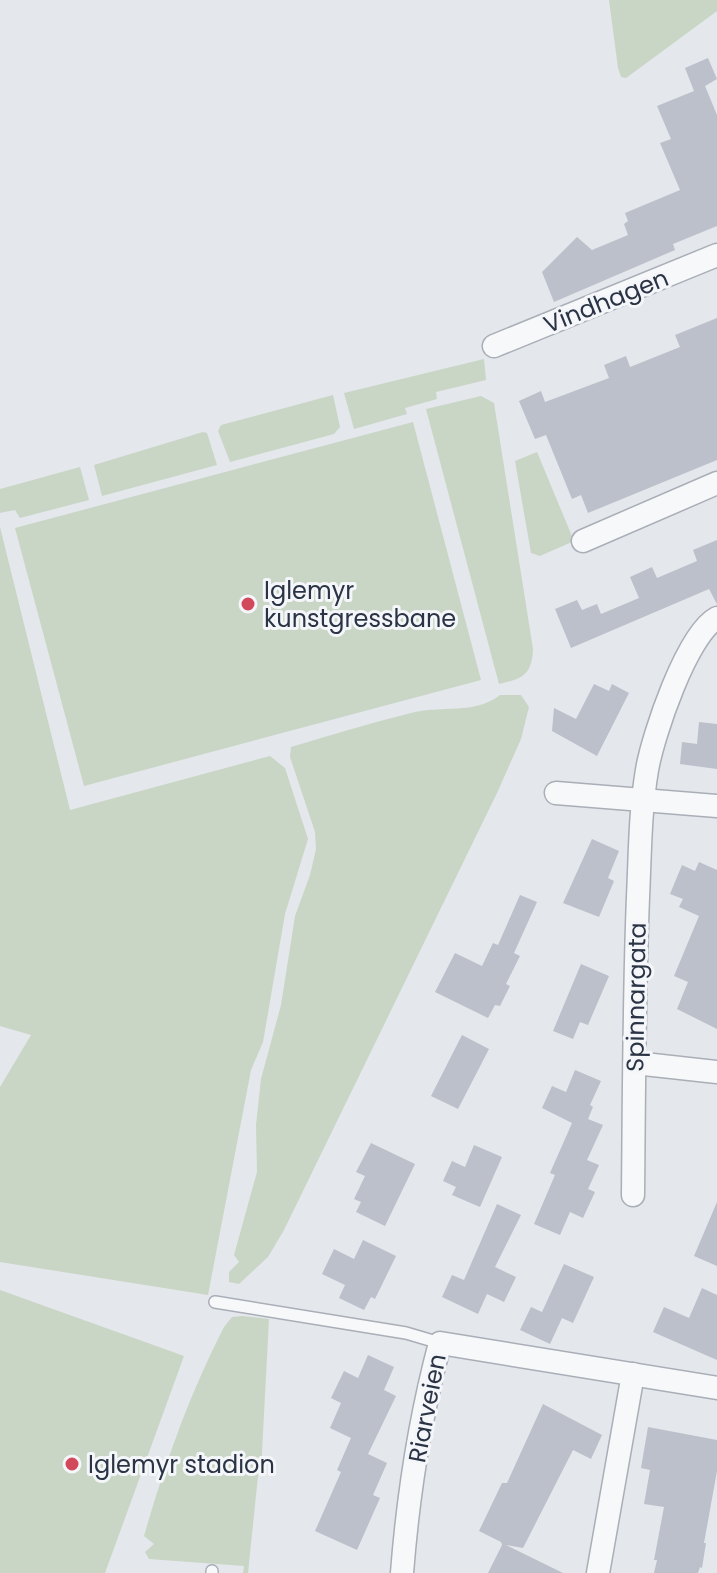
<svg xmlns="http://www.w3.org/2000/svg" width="717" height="1573" font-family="Poppins,sans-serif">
<rect width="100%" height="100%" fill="#e4e7ec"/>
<g fill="#c9d6c5">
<path d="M609,0H717V11L626,78L621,77L618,68Z"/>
<path d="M484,359L486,380L436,392L437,399L405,408L407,414L354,429L344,393Z"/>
<path d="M333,395L340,427L334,434L230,462L218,431L221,425Z"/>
<path d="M481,396L494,403L533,649C532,675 522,679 499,684L426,409Z"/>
<path d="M413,422L481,680L84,786L15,528Z"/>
<path d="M203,432L207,433L217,465L102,496L94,465Z"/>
<path d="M537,452L574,541L540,556L531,553L515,461Z"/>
<path d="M80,467L89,500L20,518L15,510L0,513V489Z"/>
<path d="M0,527L70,810L270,756L285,768L308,839L285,914L263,1042L251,1070L208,1295L0,1262V1087L31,1035L0,1026Z"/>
<path d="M500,695H521L529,707L521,739L497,793L284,1230L268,1257L239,1284L229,1282V1272L239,1262L234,1255L257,1172L256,1125L261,1079L281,1005L295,916L310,875L316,849L315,832L290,757L291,747C331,735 371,723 411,713C441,705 474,715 500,695Z"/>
<path d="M0,1290L184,1356L105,1573H0Z"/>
<path d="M242,1316L269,1319L261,1471L258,1476L248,1573H243L244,1566L149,1559L145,1552L154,1544L144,1536C165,1463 190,1393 224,1327L232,1317Z"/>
</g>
<g fill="#bbc0ca">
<path d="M708,58L717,79L705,86L717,115V226L673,244L675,250L554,302L542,272L577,237L592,250L628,235L624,224L628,221L625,213L680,190L660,143L671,139L657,106L694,91L685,68Z"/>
<path d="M717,318V460L588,513L581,495L572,499L546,435L535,439L519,401L541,391L545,402L609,378L604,365L626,356L630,367L680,347L675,335Z"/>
<path d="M717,540V604L709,589L571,648L555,609L577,600L582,610L597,604L601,614L639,598L630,577L652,567L657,578L697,561L693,550Z"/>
<path d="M594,684L609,691L612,684L629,693L597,756L552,731L554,708L576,719Z"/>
<path d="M699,722L717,724V769L680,764L682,742L697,744Z"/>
<path d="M592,839L619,851L608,878L614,881L599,917L563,903Z"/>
<path d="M699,862L717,870V1029L677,1009L688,982L674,976L699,916L679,907L683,899L670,894L682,865L695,871Z"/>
<path d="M520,895L537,902L514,953L520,956L506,984L510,986L500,1006L495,1005L488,1018L435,992L455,953L482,966L493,943L498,945Z"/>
<path d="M581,964L609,976L588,1025L580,1022L573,1039L553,1031Z"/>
<path d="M462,1035L489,1049L458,1109L431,1096Z"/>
<path d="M575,1070L601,1081L590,1105L593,1107L588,1119L603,1125L587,1160L599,1165L588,1189L595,1192L583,1218L570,1212L560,1235L534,1224L555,1175L550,1173L572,1123L542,1108L552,1086L566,1092Z"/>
<path d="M371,1143L415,1164L385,1226L356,1212L361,1202L354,1199L365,1176L356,1172Z"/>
<path d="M474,1145L502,1157L480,1207L452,1195L456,1187L443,1181L452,1161L465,1167Z"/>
<path d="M717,1202V1266L694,1256Z"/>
<path d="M497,1204L521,1215L495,1267L516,1277L504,1302L487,1294L478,1314L442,1297L452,1275L464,1280Z"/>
<path d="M363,1240L396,1256L375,1299L371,1297L364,1310L339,1298L345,1285L322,1274L334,1249L354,1259Z"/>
<path d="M564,1264L594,1277L573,1323L562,1318L550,1344L520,1330L531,1307L542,1312Z"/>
<path d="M702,1288L717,1295V1360L653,1332L664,1307L689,1318Z"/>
<path d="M368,1355L394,1367L384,1390L396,1396L368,1454L387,1463L373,1495L380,1498L357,1550L315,1531L341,1472L337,1470L351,1438L330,1428L341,1403L331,1398L344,1371L358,1378Z"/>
<path d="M543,1404L602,1435L591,1459L573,1450L523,1548L506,1545L563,1573H488L502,1545L501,1542L479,1531L502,1483H507Z"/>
<path d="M648,1427L717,1440V1471L704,1543H706L702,1568L700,1567L698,1573H654L657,1560H654L664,1507L644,1504L650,1470L641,1468Z"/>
</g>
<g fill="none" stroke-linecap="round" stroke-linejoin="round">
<g stroke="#a9aeb7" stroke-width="14">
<g id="lane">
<path d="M215,1302L406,1333L440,1343"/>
<path d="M212,1573V1571"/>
</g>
</g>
<g stroke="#a9aeb7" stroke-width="25">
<g id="street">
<path d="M494,346L717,255"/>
<path d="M583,541L717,483"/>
<path d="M556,793L717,806"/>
<path d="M635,1063L717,1072"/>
<path d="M633,1195C634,1096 634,996 638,897C640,855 640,811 647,770C653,735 687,634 717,618"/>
<path d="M402,1573C408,1496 420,1418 440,1343L717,1388"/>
<path d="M598,1573L633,1374"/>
</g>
</g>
<use href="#lane" stroke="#f7f8fa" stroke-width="11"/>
<use href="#street" stroke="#f7f8fa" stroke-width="22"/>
</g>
<g fill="#d1495b" stroke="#f4f6f9" stroke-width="3">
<circle cx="248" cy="604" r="8"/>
<circle cx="72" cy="1464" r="8"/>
</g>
<g text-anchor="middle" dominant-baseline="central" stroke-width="6" stroke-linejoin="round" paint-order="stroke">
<g font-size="24" fill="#2b3445" stroke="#f4f6f9">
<text transform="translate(606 301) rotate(-22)">Vindhagen</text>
<text transform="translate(636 997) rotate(-89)">Spinnargata</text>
<text transform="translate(427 1408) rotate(-79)">Riarveien</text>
</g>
<g font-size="24" fill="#2b3445" stroke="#f4f6f9" text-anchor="start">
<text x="264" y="590">Iglemyr<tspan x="264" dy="28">kunstgressbane</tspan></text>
<text x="88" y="1464">Iglemyr stadion</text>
</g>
</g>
</svg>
